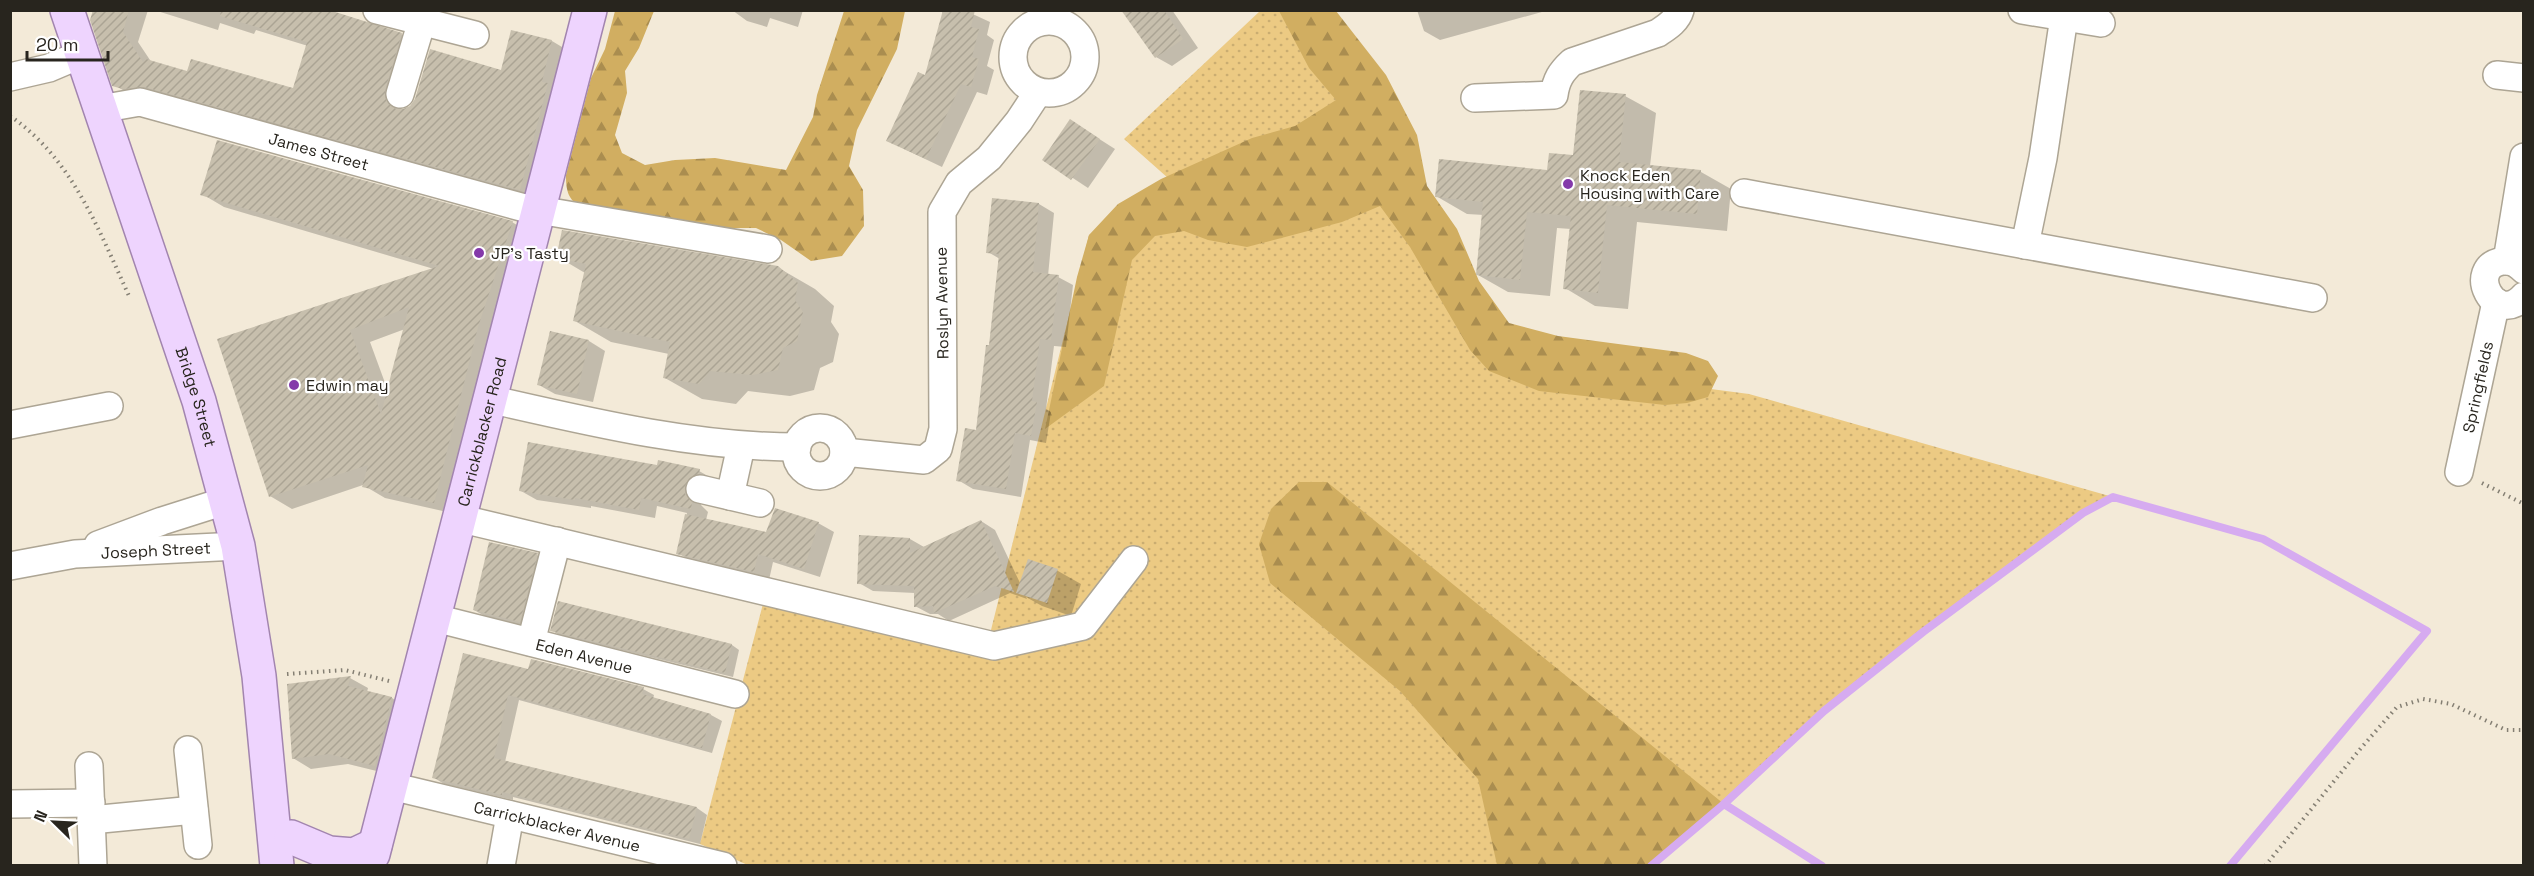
<svg xmlns="http://www.w3.org/2000/svg" width="2534" height="876" font-family="'Space Grotesk',sans-serif">
<defs>
<pattern id="green-dots" width="8" height="8" patternUnits="userSpaceOnUse" patternTransform="scale(1.5)"><rect width="8" height="8" fill="#ecca83"/><path d="M2 2h.1M6 6h.1" fill="none" stroke="#caad71" stroke-width="1.8" stroke-linecap="round"/></pattern>
<pattern id="forest-firs" width="22" height="20" patternUnits="userSpaceOnUse" patternTransform="scale(1.5)"><rect width="22" height="20" fill="#d1ae61"/><path d="M5 1l3.5 6h-7zM16 11l3.5 6h-7z" fill="#aa8d4f"/></pattern>
<pattern id="building-hatch" width="6" height="6" patternUnits="userSpaceOnUse" patternTransform="scale(1.5)"><rect width="6" height="6" fill="#c7bfad"/><path d="M-1 1l2-2M0 6l6-6M5 7l2-2" fill="none" stroke="#aba494"/></pattern>
</defs>
<rect width="100%" height="100%" fill="#f3ead8"/>
<path fill="url(#green-dots)" d="M1260,11H1302L1521,364L1749,394L2113,497L2083,513L1923,632L1824,711L1724,804L1651,865L750,866L700,844L769,581L990,634L1089,235L1177,186L1124,139Z"/>
<g fill="url(#forest-firs)">
<path d="M615,11H654L639,48L625,71L627,93L615,135L622,153L645,165L675,160L715,158L786,170L813,117L817,95L844,11H905L897,49L857,130L849,166L863,190L864,226L842,256L811,261L781,240L756,228H735L710,233L581,208C568,199 566,191 566,175L591,78L605,49Z"/>
<path d="M1279,11H1336L1386,75L1417,135L1427,186L1457,229L1479,281L1509,323L1558,336L1686,353L1708,361L1718,376L1708,397L1687,403L1665,405L1539,391L1489,371L1470,350L1410,247L1380,206L1342,222L1247,247L1208,240L1184,231L1155,236L1132,260L1104,386L1045,429L1077,277L1089,235L1118,204L1161,179L1252,138L1295,126L1336,100L1309,68Z"/>
<path d="M1299,482H1327L1724,804L1651,865H1497L1478,779L1400,691L1270,583L1259,544L1271,509Z"/>
</g>
<g fill="#0003" fill-rule="evenodd">
<path d="M95,10H148L138,42L152,63L188,73L294,90L308,46L256,30L254,34L220,23L218,30L154,10H326L401,34L417,43L400,99L402,111L502,72L552,41L567,50L536,198L130,94L114,85Z"/>
<path d="M732,10H803L798,27L770,18L767,27L747,21Z"/>
<path d="M964,10L990,22L987,35L994,40L987,66L994,70L987,95L977,92L942,167L904,149L926,77Z"/>
<path d="M1123,10H1172L1198,48L1172,66L1156,57Z"/>
<path d="M1417,10H1549L1440,40L1424,31Z"/>
<path d="M1625,96L1656,113L1650,166L1701,172L1731,189L1727,231L1637,222L1628,309L1595,306L1565,288L1571,229L1557,228L1550,296L1508,292L1478,275L1484,215L1467,214L1436,196L1548,172L1574,157Z"/>
<path d="M1071,121L1115,149L1088,188L1044,159Z"/>
<path d="M202,194L512,222L533,235L456,514L385,498L363,485L292,509L270,496L219,340L434,269L224,207ZM405,329L388,391L370,342Z"/>
<path d="M993,200L1039,204L1054,213L1048,276L1058,277L1073,285L1066,347L1054,346L1046,409L1051,412L1046,443L1030,440L1021,497L973,489L958,480L977,432L990,347L1000,259L988,252Z"/>
<path d="M558,257L777,267L815,289L834,306L831,322L839,334L833,362L820,368L814,390L790,396L748,391L736,404L702,399L665,378L669,354L611,342L575,321L585,273Z"/>
<path d="M551,333L589,341L605,351L593,402L555,394L539,385Z"/>
<path d="M659,466L699,471L715,480L700,495L701,505L708,512L706,520L767,534L818,523L834,532L820,577L773,562L769,580L693,562L678,553L687,513L657,506L655,518L591,506V508L537,500L521,491Z"/>
<path d="M981,521L995,530L1021,585L1029,561L1058,571L1081,584L1071,616L1042,606L1026,597L1027,599L1010,593L949,621L938,614H930L915,606V593L873,591L859,583L910,539L924,547Z"/>
<path d="M537,555L553,564L536,630L490,619L474,610Z"/>
<path d="M559,603L732,645L739,650L733,677L559,635L552,630Z"/>
<path d="M529,671L643,689L654,695L653,699L711,715L722,721L712,753L519,700L505,762L697,808L707,815L700,844L513,797V800L444,784L433,777Z"/>
<path d="M350,678L368,688L367,692L392,698L409,709L393,775L348,764L311,769L293,758Z"/>
</g>
<g fill="none" stroke-linecap="round" stroke-linejoin="round">
<g stroke="#d6abf0" stroke-width="8">
<path d="M1724,804L1822,866"/>
<path d="M1651,866L1724,804L1824,711L1923,632L2083,513L2113,497L2263,539L2427,631L2230,866"/>
</g>
</g>
<g fill="url(#building-hatch)" fill-rule="evenodd">
<path d="M93,10H129L123,32L143,62L146,59L187,71L191,59L293,88L307,42L220,16L221,10H329L402,33L385,90V98L388,104L396,109H403L410,106L415,99L430,49L501,70L511,30L552,40L542,82L548,83L520,190L144,87L123,89L112,86L90,20Z"/>
<path d="M943,10H975L971,27L979,29L972,57L979,59L971,87L961,84L926,159L886,141L918,72L925,75Z"/>
<path d="M1121,10H1164L1183,39L1155,58Z"/>
<path d="M1580,90L1626,94L1619,162L1701,170L1697,214L1607,205L1598,293L1563,289L1571,216L1527,212L1520,280L1476,275L1483,202L1435,197L1439,159L1547,170L1549,153L1573,155Z"/>
<path d="M1070,119L1100,139L1071,180L1042,160Z"/>
<path d="M217,140L513,221L478,327L434,503L362,487L368,465L269,497L217,339L439,266L200,195ZM409,307L393,367L381,414L350,330Z"/>
<path d="M992,198L1039,203L1033,272L1059,275L1051,340L1040,339L1032,401L1037,402L1031,436L1015,433L1006,489L956,481L965,428L976,430L986,345H989L999,254L986,253Z"/>
<path d="M562,230L778,266L798,283L795,300L803,312L797,341L783,348L778,370L752,375L710,371L699,384L663,378L670,342L573,321L586,264L556,258Z"/>
<path d="M550,331L589,340L577,394L537,385Z"/>
<path d="M528,442L657,465L658,460L700,469L699,474L689,478L685,486V494L692,502L691,509L641,498L639,510L575,498V500L519,491Z"/>
<path d="M775,508L819,522L804,569L758,554L754,572L676,554L685,514L766,532Z"/>
<path d="M981,520L1014,592L995,586L934,613L933,606L914,607V586L857,584L859,535L910,538V553Z"/>
<path d="M489,542L538,553L520,622L473,610Z"/>
<path d="M1028,559L1058,569L1047,603L1016,593Z"/>
<path d="M558,601L732,644L725,673L550,631Z"/>
<path d="M463,653L528,669L531,659L644,687L642,694L711,714L702,748L508,695L494,758L697,807L689,839L502,792V795L432,778Z"/>
<path d="M351,676L348,686L392,697L375,766L329,754L292,759L287,684Z"/>
</g>
<g fill="none" stroke-linecap="round" stroke-linejoin="round">
<g stroke="#ada594" stroke-width="30">
<g id="minor">
<path d="M377,10L475,35"/>
<path d="M2022,10L2101,23"/>
<circle cx="1049" cy="57" r="36"/>
<path d="M2497,75L2524,78"/>
<path d="M10,77L49,68L82,54"/>
<path d="M400,94L422,21"/>
<path d="M1475,98L1554,95C1556,80 1561,72 1572,62L1658,33C1667,27 1677,21 1680,10"/>
<path id="s1" d="M100,109L140,102L521,207L768,249"/>
<path d="M1744,193L2313,298"/>
<path d="M2025,245L2043,158L2064,17"/>
<path d="M2507,261L2524,157"/>
<path d="M2524,270C2518,264 2511,260 2503,261C2464,267 2495,328 2524,296"/>
<path d="M489,399C590,422 694,447 797,447"/>
<path d="M10,425L109,406"/>
<circle cx="820" cy="452" r="24"/>
<path d="M844,452L924,460L938,449L943,429L942,212L959,183L989,158L1019,121L1038,92"/>
<path id="s2" d="M2459,472L2496,302"/>
<path d="M700,489L760,503"/>
<path d="M730,496L741,446"/>
<path d="M458,518L994,646L1083,626L1134,560"/>
<path d="M98,545L162,521L225,501"/>
<path id="s3" d="M10,566L75,554L238,546"/>
<path id="s4" d="M435,618L735,694"/>
<path d="M531,642L557,541"/>
<path d="M188,750L198,845"/>
<path d="M89,766L93,866"/>
<path id="s5" d="M391,786L723,866"/>
<path d="M10,804L91,803"/>
<path d="M91,820L194,810"/>
<path d="M501,866L510,815"/>
</g>
</g>
<g stroke="#a285af" stroke-width="36">
<g id="major">
<path id="s6" d="M67,10L199,401L238,546L259,676L277,866"/>
<path d="M291,837L329,853L354,855L375,845"/>
<path id="s7" d="M366,866L373,854L590,10"/>
</g>
</g>
<g stroke="#847f73" stroke-width="4" stroke-dasharray="1.5 4.5" stroke-linecap="butt">
<path d="M10,116C73,159 99,231 130,298"/>
<path d="M2482,483L2524,504"/>
<path d="M287,674L345,670L389,681"/>
<path d="M2265,866L2361,748L2397,707L2423,699L2451,704L2506,730H2524"/>
</g>
<use href="#minor" stroke="#fff" stroke-width="27"/>
<use href="#major" stroke="#eed4fe" stroke-width="33"/>
</g>
<g fill="#8439aa" stroke="#fff" stroke-width="2">
<circle cx="1568" cy="184" r="6"/>
<circle cx="479" cy="253" r="6"/>
<circle cx="294" cy="385" r="6"/>
</g>
<g text-anchor="middle" dominant-baseline="central" stroke-width="4.5" stroke-linejoin="round" paint-order="stroke">
<g font-size="16" fill="#28251e" stroke="#fff">
<text stroke="none"><textPath href="#s1" startOffset="226">James Street</textPath></text>
<text transform="translate(942 303) rotate(-91)">Roslyn Avenue</text>
<text stroke="none"><textPath href="#s2" startOffset="87">Springfields</textPath></text>
<text stroke="none"><textPath href="#s6" startOffset="408">Bridge Street</textPath></text>
<text stroke="none"><textPath href="#s7" startOffset="450">Carrickblacker Road</textPath></text>
<text stroke="none"><textPath href="#s3" startOffset="147">Joseph Street</textPath></text>
<text stroke="none"><textPath href="#s4" startOffset="154">Eden Avenue</textPath></text>
<text stroke="none"><textPath href="#s5" startOffset="171">Carrickblacker Avenue</textPath></text>
</g>
<g font-size="16" fill="#28251e" stroke="#fff" text-anchor="start">
<text x="1580" y="175">Knock Eden<tspan x="1580" dy="18">Housing with Care</tspan></text>
<text x="491" y="253">JP's Tasty</text>
<text x="306" y="385">Edwin may</text>
</g>
</g>
<rect width="2534" height="876" fill="none" stroke="#28251e" stroke-width="24"/>
<g transform="translate(54 822) rotate(294)" stroke="#ffffff" stroke-width="4.5" paint-order="stroke">
<path d="M0-4.5L10 22L0 15L-10 22Z" fill="#28251e"/>
<text y="-9" font-size="16" font-weight="bold" text-anchor="middle" fill="#28251e">N</text>
</g>
<path d="M27 51v9h81v-9" fill="none" stroke="#28251e" stroke-width="3"/>
<text x="36" y="51" font-size="18" fill="#28251e" stroke="#ffffff" stroke-width="4.5" paint-order="stroke">20 m</text>
</svg>
